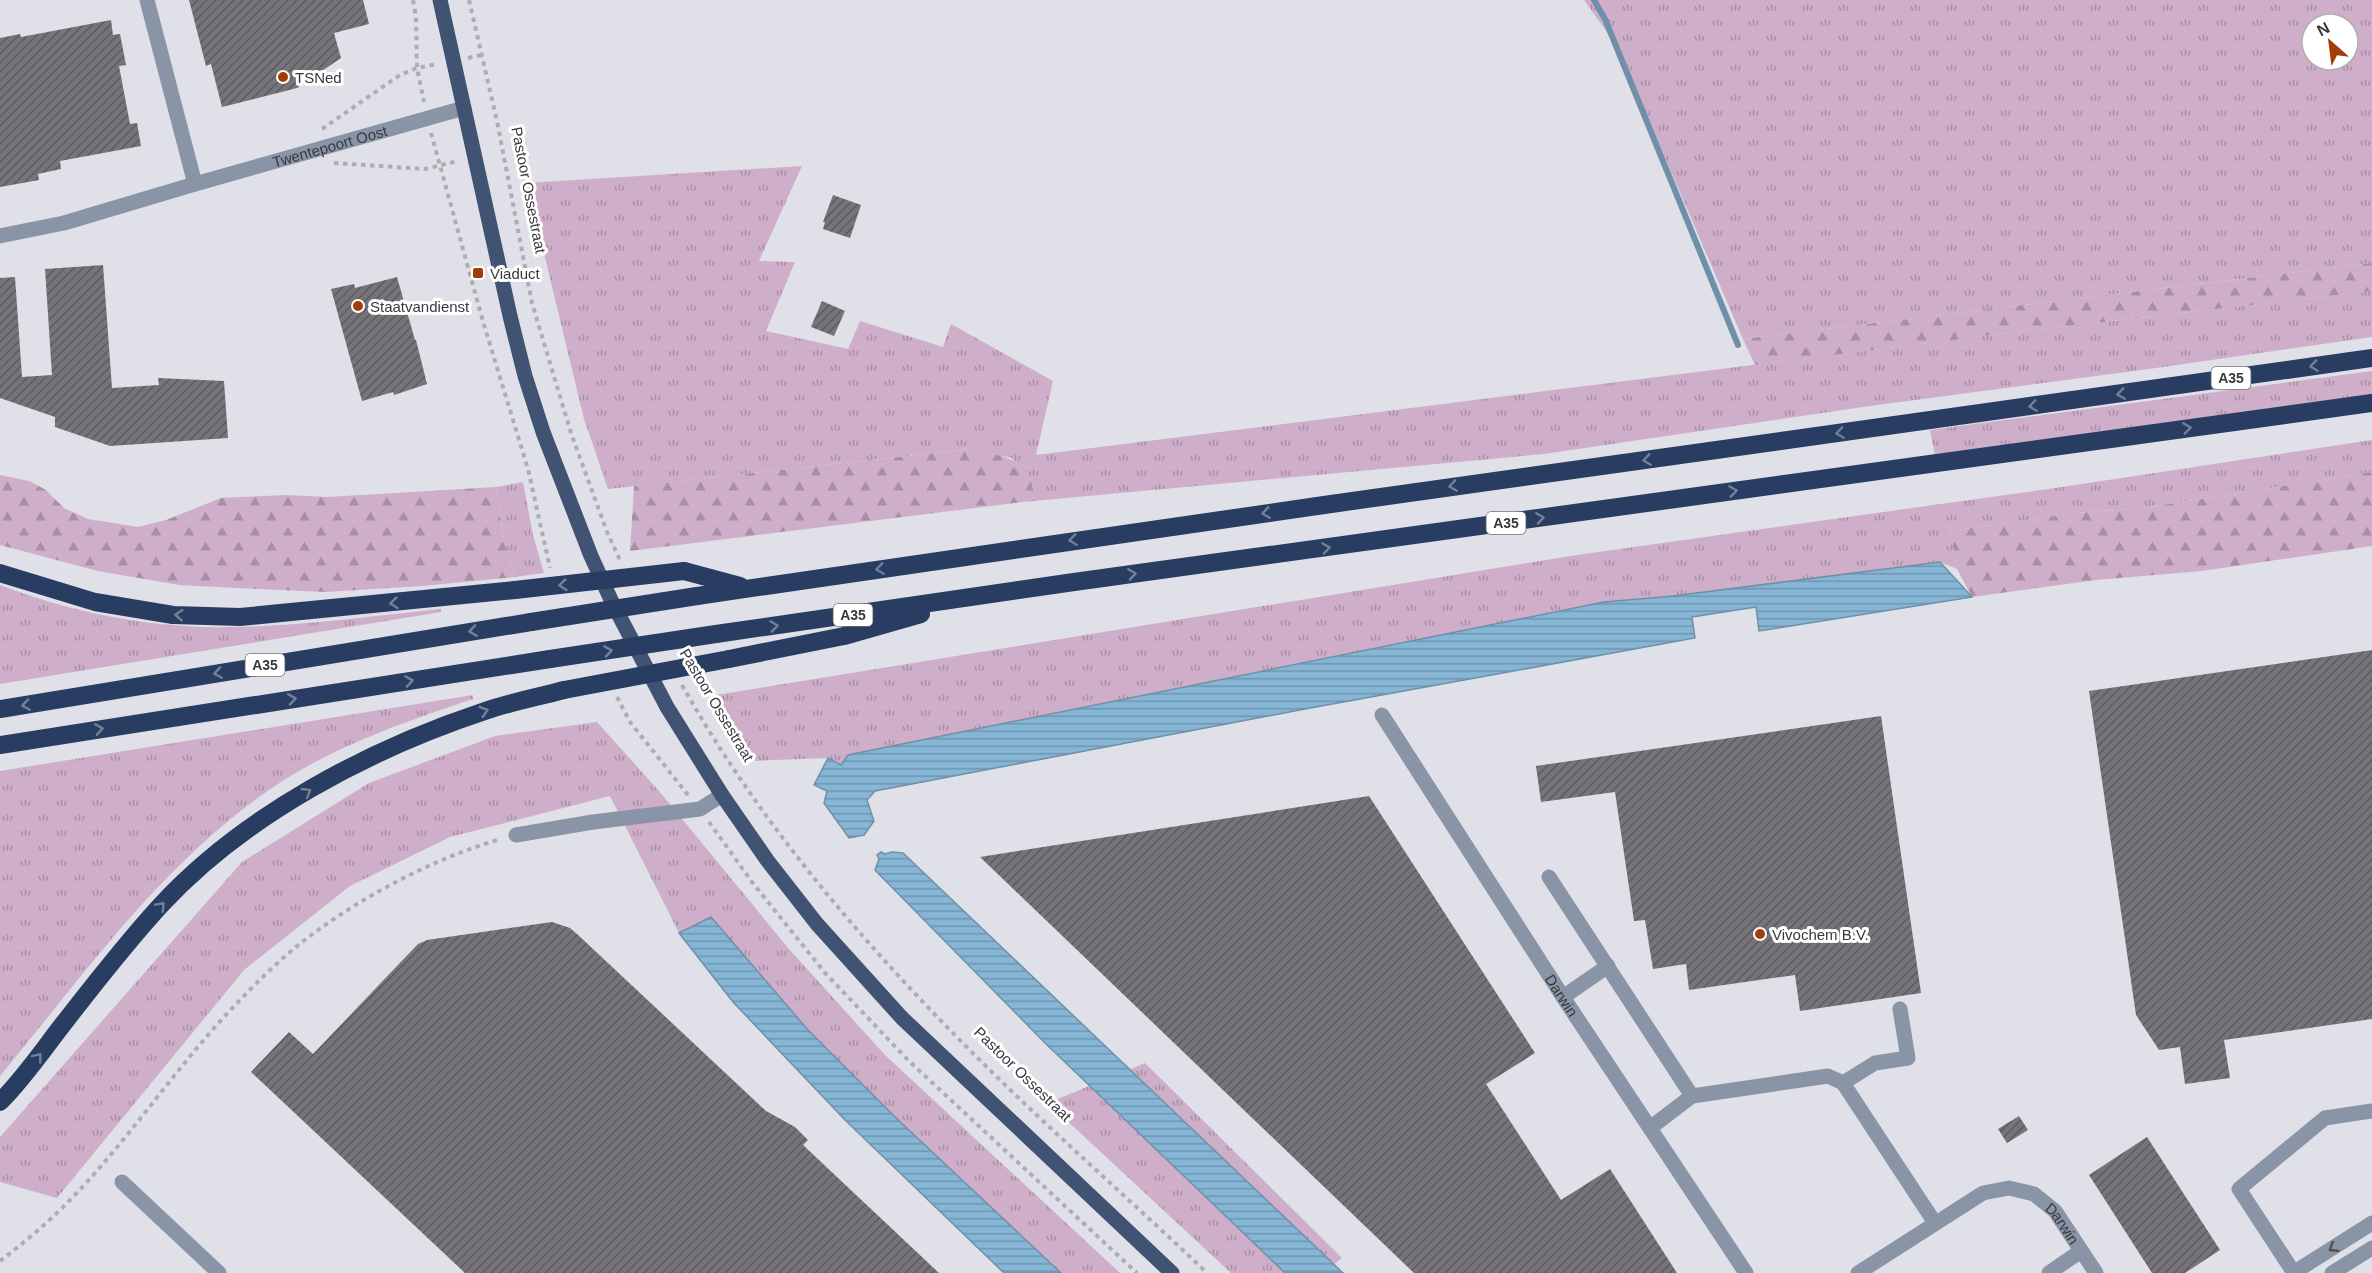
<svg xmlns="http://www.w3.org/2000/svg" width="2372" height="1273" font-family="Helvetica,sans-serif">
<defs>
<pattern id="grass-tufts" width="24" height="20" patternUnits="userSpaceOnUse" patternTransform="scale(1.5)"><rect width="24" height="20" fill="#cfaec9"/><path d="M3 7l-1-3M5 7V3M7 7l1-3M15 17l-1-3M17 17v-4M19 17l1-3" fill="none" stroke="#a98fa4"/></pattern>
<pattern id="forest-firs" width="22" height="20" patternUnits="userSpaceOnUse" patternTransform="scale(1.5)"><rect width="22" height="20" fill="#cfaec9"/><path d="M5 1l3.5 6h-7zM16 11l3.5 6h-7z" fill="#a98fa4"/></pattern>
<pattern id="water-rules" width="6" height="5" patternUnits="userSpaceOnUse" patternTransform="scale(1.5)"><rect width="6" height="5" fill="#86b6d6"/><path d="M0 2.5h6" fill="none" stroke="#6f95af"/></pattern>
<pattern id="building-hatch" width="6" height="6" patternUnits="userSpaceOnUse" patternTransform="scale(1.5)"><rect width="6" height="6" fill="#767379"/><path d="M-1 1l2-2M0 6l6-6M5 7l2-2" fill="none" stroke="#5d5a5f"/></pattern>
</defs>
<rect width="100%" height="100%" fill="#e0e0e8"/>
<g fill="url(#grass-tufts)" fill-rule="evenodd">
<path d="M1584,0H2372V263L1743,339L1617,46ZM2312,24H2348V60H2312Z"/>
<path d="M802,166L759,261L795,262L766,331L848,349L860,321L943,347L951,324L1053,381L1036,455L2008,333L2372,291V337L2149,369L1870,406L1544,454L1023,502L1034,497L1012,458L970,449L608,489L584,419L527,183Z"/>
<path d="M2372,371V399L1936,461L1930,430Z"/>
<path d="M2372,440V472L2143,508L2075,513L1950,531L1957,569L1940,562L1673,596L1604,602L841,765L828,758L751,761L732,721L716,695L1577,555L2062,487Z"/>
<path d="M523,482L533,535L544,573L515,577L503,535L496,487Z"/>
<path d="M0,585C73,613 154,629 232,627C302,626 372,616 441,609V612L0,684Z"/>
<path d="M473,695V699C398,724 323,750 259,797C154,874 82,977 0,1076V771Z"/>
<path d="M597,722L659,791L789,949L885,1055L1120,1273H1061L894,1116L808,1030L711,917L679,933L610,796L450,837L350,886L244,970L57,1198L0,1182V1137L242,862L369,783L495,736Z"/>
<path d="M1145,1063L1342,1258L1323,1273H1231L1048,1103Z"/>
</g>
<g fill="url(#forest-firs)">
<path d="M2372,263V291L2338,295L2008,333L1755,365L1743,339Z"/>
<path d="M971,449C1003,456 1031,458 1034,497L1023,502L630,551L634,486Z"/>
<path d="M2372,472V546L2202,571L2096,580L1972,597L1957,569L1950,531L2075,513L2143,508Z"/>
<path d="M0,475L29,481L46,490L64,508L88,519L138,527L166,520L221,498L285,495L327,497L496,487L503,535L515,577L422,586L326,592L257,589L179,585L98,571L0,545Z"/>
</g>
<g fill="url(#water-rules)" stroke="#6f90a8" stroke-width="1.5">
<path d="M1940,562L1972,597L1759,631L1756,607L1692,617L1695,638L1305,709L875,791L867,800L874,821L864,835L849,838L824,803L827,791L814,785L828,758L841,765L848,755L1604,602L1673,596Z"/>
<path d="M881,852L885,854L892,852L903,853L1343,1273H1285L1045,1043L875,870L879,859L877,855Z"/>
<path d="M711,917L808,1030L894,1116L1061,1273H1004L845,1120L733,1002L679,933Z"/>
</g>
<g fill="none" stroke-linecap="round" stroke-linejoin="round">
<path stroke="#6f90a8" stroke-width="6" d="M1594,0L1605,19L1738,345"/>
</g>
<g fill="url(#building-hatch)">
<path d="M189,0H363L369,24L334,33L341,58L297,88L222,107L211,64L206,66Z"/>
<path d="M111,20L113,35L120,34L126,65L119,66L130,124L137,123L141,146L60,161L61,169L38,174L39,180L0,187V38L20,34L21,37Z"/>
<path d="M833,195L861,205L850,238L823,229L825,222H823Z"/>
<path d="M103,265L112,388L159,385L158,378L224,381L228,438L110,446L55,427V417L0,398V278L15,277L22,377L52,375L45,269Z"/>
<path d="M397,277L415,340H416L427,384L394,395L393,392L362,401L331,289L354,284L355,288Z"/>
<path d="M822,301L845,311L834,336L811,327Z"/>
<path d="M2372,650V1019L2224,1040L2230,1078L2185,1084L2180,1047L2159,1050L2136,1015L2089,691Z"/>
<path d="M1881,716L1921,993L1800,1011L1795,975L1689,990L1686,964L1653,969L1645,920L1634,921L1615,792L1541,802L1536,766Z"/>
<path d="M1369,796L1535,1053L1486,1084L1523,1141L1561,1200L1610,1169L1677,1273H1414L980,857Z"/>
<path d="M552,922L570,928L577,934L766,1111L795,1127L808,1140L803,1145L939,1273H465L251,1072L289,1032L313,1054L418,944L427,940Z"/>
<path d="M2019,1116L2028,1130L2007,1143L1998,1129Z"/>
<path d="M2147,1137L2220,1250L2185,1273H2152L2089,1175Z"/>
</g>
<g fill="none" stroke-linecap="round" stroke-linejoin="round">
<g stroke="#adadb4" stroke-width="4" stroke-dasharray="4.5 4.5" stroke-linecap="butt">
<path d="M413,0L416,17L417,68L424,102"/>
<path d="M469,0L497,121L532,303L571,433L607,532L620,560"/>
<path d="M468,58L482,55"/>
<path d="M322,129L400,75L417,68L437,64"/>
<path d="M431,133L484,325L528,469L550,568"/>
<path d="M334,163L425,169L458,161"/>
<path d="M682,685C765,833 880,963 1001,1081C1068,1146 1139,1208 1207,1273"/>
<path d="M617,697L630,722L688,795"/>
<path d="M709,822L752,882L825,973L910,1062L1137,1273"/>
<path d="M0,1261C25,1242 50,1221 72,1198C127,1141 171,1075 224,1017C252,987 281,957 314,933C367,894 437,857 501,839"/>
</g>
<g stroke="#8994a6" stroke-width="15">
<path d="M147,0L195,184"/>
<path id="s1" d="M0,236L64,223L195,184L464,108"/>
<path id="s2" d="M1382,715L1563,997L1746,1273"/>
<path d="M516,835L593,822L700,809L722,795"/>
<path d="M1549,877L1692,1096L1828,1076L1843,1083L1935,1223"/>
<path d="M1563,997L1608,966"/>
<path d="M1843,1083L1875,1063L1908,1058L1900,1009"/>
<path d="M1650,1128L1692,1096"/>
<path d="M122,1182L219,1273"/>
<path id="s3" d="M1858,1273L1983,1193L2009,1188L2034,1194L2055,1211L2096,1273"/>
<path d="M2049,1273L2081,1251"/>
<path d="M2293,1273L2372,1223"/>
<path d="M2294,1273L2239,1189L2325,1118L2372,1111"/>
<path d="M2332,1273L2372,1248"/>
</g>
<path stroke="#415373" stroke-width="15" d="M440,0L510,316L525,376L543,432L591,556L612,602L667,707L722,795L767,860L817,924L902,1018L1172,1273"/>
<g stroke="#283d61" stroke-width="18">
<path d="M684,571L740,586"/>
<path d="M0,573L95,602L173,615L240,617L515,590"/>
<path d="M697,596L1324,505L2372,358"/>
<path d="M716,634L1074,582L2372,403"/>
<path d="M729,659L844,636L921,614"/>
<path d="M0,709L531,622"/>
<path d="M0,745L550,659"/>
<path d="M0,1102C22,1080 41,1053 60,1028C92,987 125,944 161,905C244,815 370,749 485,711C511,702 538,697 564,690"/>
</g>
<g stroke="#283d61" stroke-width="18">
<path d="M515,590L684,571"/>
<path d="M531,622L697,596"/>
<path d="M550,659L716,634"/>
<path d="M564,690L729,659"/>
</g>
</g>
<defs><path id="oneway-chevron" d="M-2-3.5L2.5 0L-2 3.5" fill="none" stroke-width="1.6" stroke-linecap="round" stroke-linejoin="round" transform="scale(1.5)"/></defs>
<g stroke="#738198">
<use href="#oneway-chevron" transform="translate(2314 366) rotate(172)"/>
<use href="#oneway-chevron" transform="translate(2121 394) rotate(172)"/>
<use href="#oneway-chevron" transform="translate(2033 406) rotate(172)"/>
<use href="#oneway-chevron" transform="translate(2187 428) rotate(-8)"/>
<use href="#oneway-chevron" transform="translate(1840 433) rotate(172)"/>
<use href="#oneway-chevron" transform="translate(1647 460) rotate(172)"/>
<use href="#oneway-chevron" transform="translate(1453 486) rotate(172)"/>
<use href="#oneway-chevron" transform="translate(1733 491) rotate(-8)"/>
<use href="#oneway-chevron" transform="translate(1266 513) rotate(172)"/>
<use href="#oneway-chevron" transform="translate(1540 518) rotate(-8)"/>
<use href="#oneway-chevron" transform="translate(1073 540) rotate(172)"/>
<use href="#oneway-chevron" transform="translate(1326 548) rotate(-8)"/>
<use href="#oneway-chevron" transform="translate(880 569) rotate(172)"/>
<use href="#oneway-chevron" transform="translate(1132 574) rotate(-8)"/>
<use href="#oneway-chevron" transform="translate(563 585) rotate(174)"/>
<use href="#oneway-chevron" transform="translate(394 603) rotate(174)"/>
<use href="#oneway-chevron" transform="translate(179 615) rotate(-176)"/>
<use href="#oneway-chevron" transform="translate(774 626) rotate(-8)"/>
<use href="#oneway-chevron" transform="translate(473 631) rotate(171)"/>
<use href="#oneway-chevron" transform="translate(608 651) rotate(-9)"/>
<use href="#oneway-chevron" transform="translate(218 673) rotate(171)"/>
<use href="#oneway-chevron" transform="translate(409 681) rotate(-9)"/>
<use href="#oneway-chevron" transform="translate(292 699) rotate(-9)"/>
<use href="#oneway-chevron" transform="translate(26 705) rotate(171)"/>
<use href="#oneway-chevron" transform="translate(484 711) rotate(-18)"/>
<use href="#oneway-chevron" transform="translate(99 729) rotate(-9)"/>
<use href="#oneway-chevron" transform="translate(307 792) rotate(-30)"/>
<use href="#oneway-chevron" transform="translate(161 906) rotate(-47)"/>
<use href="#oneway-chevron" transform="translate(38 1057) rotate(-52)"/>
</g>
<use stroke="#4d5056" href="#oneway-chevron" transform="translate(2333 1248) rotate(148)"/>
<g fill="#a13e07" stroke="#fff" stroke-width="2">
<circle cx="283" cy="77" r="6"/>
<rect x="472" y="267" width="12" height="12" rx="3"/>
<circle cx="358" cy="306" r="6"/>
<circle cx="1760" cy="934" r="6"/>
</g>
<g text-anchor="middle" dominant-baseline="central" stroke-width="6" stroke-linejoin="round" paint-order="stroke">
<g fill="#fff" stroke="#747476" stroke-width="1.5">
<rect x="2211.5" y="367" width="39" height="22" rx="4.5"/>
<rect x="1486.5" y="512" width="39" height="22" rx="4.5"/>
<rect x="833.5" y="604" width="39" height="22" rx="4.5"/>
<rect x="245.5" y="654" width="39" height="22" rx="4.5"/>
</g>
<g font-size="14" font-weight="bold" fill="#39393c">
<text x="2231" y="378">A35</text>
<text x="1506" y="523">A35</text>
<text x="853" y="615">A35</text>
<text x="265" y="665">A35</text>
</g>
<g font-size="15" fill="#39393c" stroke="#fff" text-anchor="start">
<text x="295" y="77">TSNed</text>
<text x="490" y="273">Viaduct</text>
<text x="370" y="306">Staatvandienst</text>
<text x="1772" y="934">Vivochem B.V.</text>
</g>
<g font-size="15" fill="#39393c" stroke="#fff">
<text stroke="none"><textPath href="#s1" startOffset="342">Twentepoort Oost</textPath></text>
<text transform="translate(529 190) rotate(79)">Pastoor Ossestraat</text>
<text transform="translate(717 705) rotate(59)">Pastoor Ossestraat</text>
<text stroke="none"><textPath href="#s2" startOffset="333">Darwin</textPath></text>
<text transform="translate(1023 1074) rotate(44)">Pastoor Ossestraat</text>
<text stroke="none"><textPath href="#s3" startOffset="242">Darwin</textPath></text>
</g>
</g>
<g transform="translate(2330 42) rotate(332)"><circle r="28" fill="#ffffff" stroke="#b0b0b1" stroke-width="1.5"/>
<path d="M0-4.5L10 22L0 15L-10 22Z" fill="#a13e07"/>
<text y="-9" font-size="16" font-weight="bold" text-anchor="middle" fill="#39393c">N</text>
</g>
</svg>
